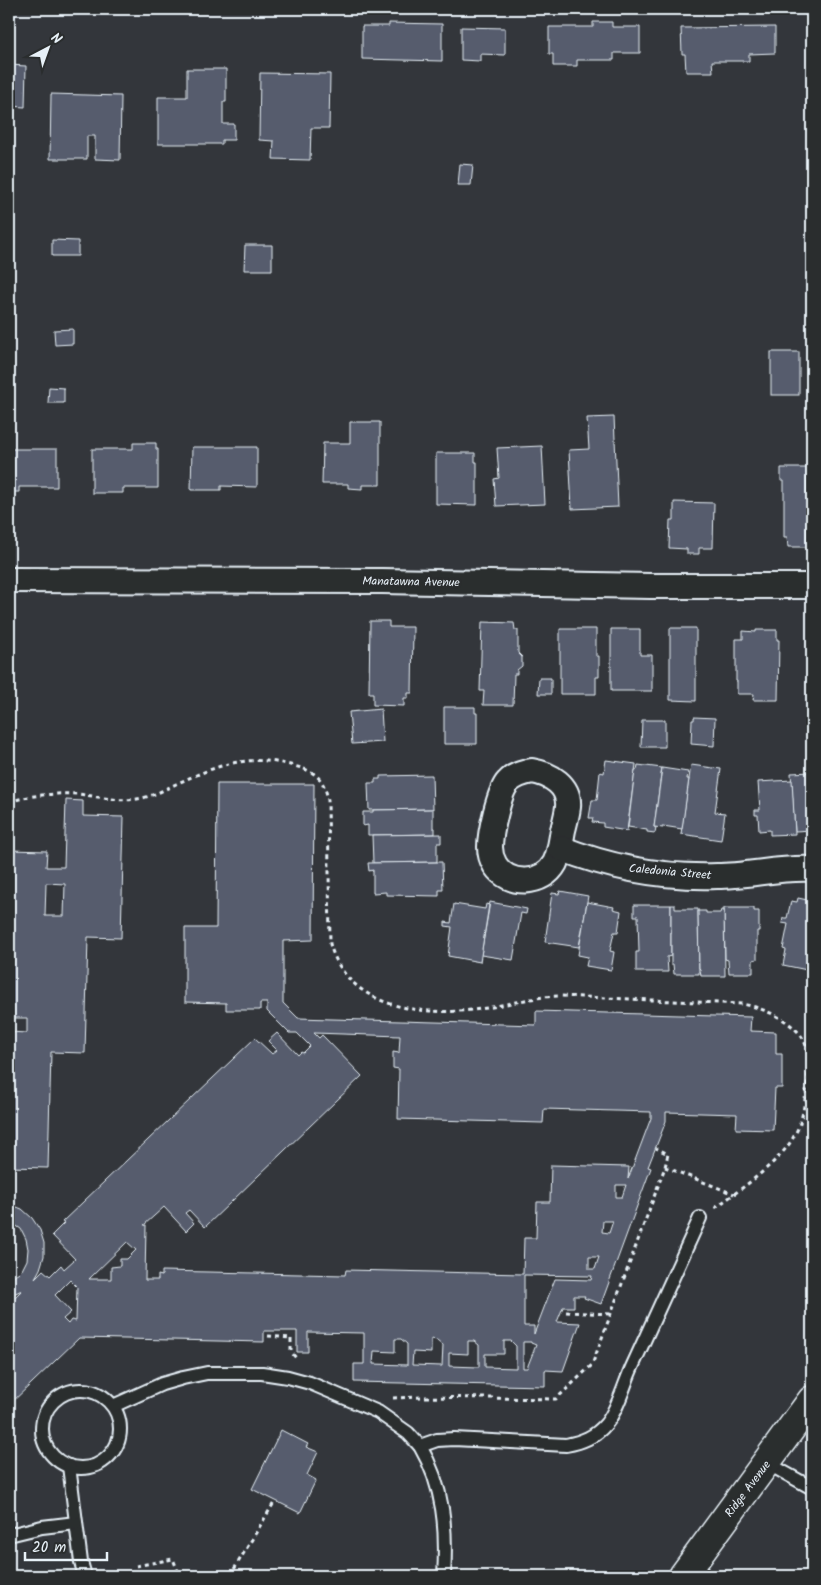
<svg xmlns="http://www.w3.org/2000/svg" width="821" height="1585" font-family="Kalam,sans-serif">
<rect width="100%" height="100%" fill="#33363b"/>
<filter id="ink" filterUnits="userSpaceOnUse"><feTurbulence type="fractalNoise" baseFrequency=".02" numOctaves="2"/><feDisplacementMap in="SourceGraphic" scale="10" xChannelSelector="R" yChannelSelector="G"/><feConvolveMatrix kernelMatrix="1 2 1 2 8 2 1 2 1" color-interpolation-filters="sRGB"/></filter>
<g filter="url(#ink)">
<g fill="#565c6d" stroke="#e8f1f8" fill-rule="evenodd">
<path d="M593,22H612V27H640V53H614V60H577V66H553V54H549V27H593Z"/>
<path d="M389,23L442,24V61L362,59V26H389Z"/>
<path d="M461,27L505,28V55L480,54V61L461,60Z"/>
<path d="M775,27V53L749,54V61H712L713,72H686L685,54H682L681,28Z"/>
<path d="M9,65L26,66L25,107L9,106Z"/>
<path d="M187,69H226V102H223V124H234V140H222V144H158V97H187Z"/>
<path d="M260,73L330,74L329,128H311L310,160L273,159L274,141L259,140Z"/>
<path d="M51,94L121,96L120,160L95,159V136H87V159H50Z"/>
<path d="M460,164L473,165L471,185H458Z"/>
<path d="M52,240L78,241V256H52Z"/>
<path d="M245,245H272V270H244Z"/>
<path d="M73,329V344L55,345L54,330Z"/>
<rect x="771" y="352" width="28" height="43"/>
<path d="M49,387L64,388V403H48Z"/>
<path d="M614,417L618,507L572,509L569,450L589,449L587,418Z"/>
<path d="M350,422H380V485H362V489L348,488V484H322L323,443H350Z"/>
<path d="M133,443H156V449H158V488H123V493H92V449H133Z"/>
<path d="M542,446L545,504L496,506L494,479L499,478L497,448Z"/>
<path d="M192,447H257V487L221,486V490H191Z"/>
<path d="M9,449H57V487H19V492H9Z"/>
<path d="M436,453H475V462H477V505L436,504Z"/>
<path d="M781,468H807V547H788L787,537H784V481H781Z"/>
<rect x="807" y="468" width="5" height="79"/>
<path d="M674,502L714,503L713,548H699V554H687V549L669,548L670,520H674Z"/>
<path d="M370,621H389V627H413L412,693H408V698H404V706L373,705V693H369Z"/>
<path d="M482,622L514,623L515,630H518V653L522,657V666L517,670V674H514L513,705H483L484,691H480Z"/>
<path d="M670,628H696V701L670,700Z"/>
<path d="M560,629H596V656H599V677H596V694H560Z"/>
<path d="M611,629H640V655H652V691H611Z"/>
<path d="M756,630H777V640H779L778,700H753L754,694H737V681H736V639H743V631L756,632Z"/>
<path d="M539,678H551V694H538Z"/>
<path d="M444,707H475V713H477V744H444Z"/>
<path d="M381,709L383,742L352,744L349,712Z"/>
<path d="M694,717L715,718L714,746L691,744L692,720H694Z"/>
<path d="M642,720H665V747H641Z"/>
<path d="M606,760L636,764L627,831L603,827V823L592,822L593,818H589L592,800H597L600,772L604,773Z"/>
<path d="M638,765L662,768L654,827H656L655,833L647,832V830L628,827L635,770H637Z"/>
<path d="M691,765L721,769L715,812L725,813L721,840L681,834Z"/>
<path d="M662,768L688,772L687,779H689L682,829L663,826V828L654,827Z"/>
<path d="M812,772V830L795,831L791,773Z"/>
<path d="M432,775L433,809L369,810L368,783H375V779H380V776Z"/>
<path d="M792,780L795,834L770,835V830L759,831L758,815H755V810H760L758,782Z"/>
<path d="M217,784H314L313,940L283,941V1003L298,1018L536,1025V1011L751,1017L750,1031L776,1032V1054H782V1088H775L773,1130L736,1129L737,1114L666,1112V1121L648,1167L651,1168L601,1304L584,1298L585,1296H574V1307H563L557,1322L580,1323L563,1371L545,1370V1386L354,1382V1364H364V1333L308,1332V1352H297V1331H264V1342L79,1338L9,1405V1303L22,1290L9,1296V1279L22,1270L27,1260L28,1249L26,1239L21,1229L9,1221V1204L22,1209L32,1218L40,1230L44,1243V1256L40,1269L35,1278L43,1270L50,1276L61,1265L64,1269L75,1259L52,1235L64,1223L62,1222L255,1038L272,1054L277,1050L268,1041L277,1033L298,1055L301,1052L303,1053L310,1046L297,1033H289L267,1011V1003H260V1010H226V1003L185,1002V928H216ZM314,1033L400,1036L399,1053L393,1052V1068L399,1069L398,1119L543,1123L544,1109L651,1112V1118L628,1179L629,1167L551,1165L550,1202H537L536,1238H524L523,1274L346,1270L345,1275L162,1271V1276L158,1275V1280H145L146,1225H144L164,1207L186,1231L194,1223L185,1213L189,1210L205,1227L362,1076L322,1035L319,1038ZM616,1185H626L622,1197H616ZM603,1221H613L609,1233L602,1232ZM127,1242L136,1250L127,1259H120V1266L111,1267V1279H89ZM589,1257H599L595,1269H589ZM524,1275L592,1276L591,1280L555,1279L534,1334V1326H524ZM70,1280L77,1287L76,1321L71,1320L68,1324L63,1319L71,1312L55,1295ZM395,1339H401L407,1344V1365L373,1364L374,1351L395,1352ZM431,1339L437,1340L443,1345L442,1366L412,1365L413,1352L431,1353ZM468,1341H474L479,1345V1367L449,1366V1353L468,1354ZM504,1341H511L516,1346V1368L485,1367V1354H504ZM523,1342H531V1343L536,1345L527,1368H523Z"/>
<path d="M66,800L83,801V816L124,817L121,938L88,937L85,1053L51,1052L48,1168L9,1167V1032L27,1033V1018H9V850L47,851L46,867H64ZM46,883L65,884L64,916H45Z"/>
<path d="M433,809V828H435V834L368,835V825L363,826V812H373V810Z"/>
<path d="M441,834V843H437V862L373,863L372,835Z"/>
<path d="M442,862L443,890H439V896L386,895V892L373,893V870L369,871L368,863Z"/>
<path d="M560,891L588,896L579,947L545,942L552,893L559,894Z"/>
<path d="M798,898L812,901V971L783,965L786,950L783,949L788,924L782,923L783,918H787L791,901L797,902Z"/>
<path d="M490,902L527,909L526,914L521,913L513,960L481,955Z"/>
<path d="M587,902L614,907L613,909L621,911L618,932H614L610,951L614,952L611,970L586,966L588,957L578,955Z"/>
<path d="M454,904L485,909L486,904L489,905L480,962L448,956L452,927L445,926V922L451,923Z"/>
<path d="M634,905H671V956L667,957L668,972H636V952H639L638,916H634Z"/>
<path d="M671,905H675V909H698L699,974H674L673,964H671Z"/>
<path d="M724,908H754V911H759V931H757V959L753,960V973H729L728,960L725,959Z"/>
<path d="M721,910H724L725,976H701L700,969L699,968L698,911H706V913H720Z"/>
<path d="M281,1430L308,1444L306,1447L318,1452L307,1475L316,1480L300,1513L252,1489Z"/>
</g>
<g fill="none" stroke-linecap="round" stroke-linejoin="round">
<g stroke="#e8f1f8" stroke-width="16">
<g id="service">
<circle cx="81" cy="1429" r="39"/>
<path d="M113,1406L162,1384L183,1378L207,1373H262L288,1377L310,1383L378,1412L408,1433L420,1446"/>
<path d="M767,1463L812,1488"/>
<path d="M69,1466L81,1562L85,1576"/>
<path d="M9,1535L42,1527L76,1523"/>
<path d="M444,1576C447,1530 444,1487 420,1446L437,1440L454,1439L566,1445C582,1442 595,1437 606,1424C619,1407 624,1384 633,1365C655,1316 678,1267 700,1218"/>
</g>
</g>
<g stroke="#e8f1f8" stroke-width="28">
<g id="minor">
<path d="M9,580L382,581L650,586H812"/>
<path d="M532,771C550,774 570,785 568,807C567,815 565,822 563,830C561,840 560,853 555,863C543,885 509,887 495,865C492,860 490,853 490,847C490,834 499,791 508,782C514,775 523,773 532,771Z"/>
<path d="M560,848C611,868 661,878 717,876C749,876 780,867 812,869"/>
</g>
</g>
<g stroke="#e8f1f8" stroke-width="31">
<path id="primary" d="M683,1576L812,1400"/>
</g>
<g stroke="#e8f1f8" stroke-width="3" stroke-dasharray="4 4" stroke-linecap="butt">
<path d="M9,802C30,795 54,793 77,794C97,796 116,802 137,799C151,797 164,790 176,784C218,765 247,753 294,766C315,771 324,778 328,800L330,944C347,1006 417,1016 472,1010C502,1007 530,996 561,996L742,1004C762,1007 797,1022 805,1043C811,1058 808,1077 806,1092C804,1107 802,1123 794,1136C780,1163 739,1190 715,1208"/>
<path d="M665,1167L734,1194"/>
<path d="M566,1312L611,1314"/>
<path d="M268,1336L291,1338V1352L296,1358"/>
<path d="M393,1398L421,1397L556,1399L592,1365L665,1167L668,1154L656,1148"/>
<path d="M136,1566L173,1559L180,1576"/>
<path d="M9,1572L12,1576"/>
<path d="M230,1576L275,1501"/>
</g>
<use href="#service" stroke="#2a2d2e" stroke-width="12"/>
<use href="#minor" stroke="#2a2d2e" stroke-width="24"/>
<use href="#primary" stroke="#2a2d2e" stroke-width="28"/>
</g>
</g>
<g text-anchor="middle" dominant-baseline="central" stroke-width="5" stroke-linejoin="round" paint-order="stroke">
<g font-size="12" fill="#e8f1f8" stroke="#2a2d2e">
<text transform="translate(411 582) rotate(1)">Manatawna Avenue</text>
<text transform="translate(670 872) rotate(5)">Caledonia Street</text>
<text transform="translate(748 1489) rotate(-53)">Ridge Avenue</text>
</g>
</g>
<rect width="821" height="1585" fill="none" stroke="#2a2d2e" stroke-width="30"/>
<rect x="15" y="15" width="791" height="1555" fill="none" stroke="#e8f1f8" stroke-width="2" filter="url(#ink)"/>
<g transform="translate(48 48) rotate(41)" stroke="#2a2d2e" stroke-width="4" paint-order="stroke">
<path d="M0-4L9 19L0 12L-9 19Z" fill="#e8f1f8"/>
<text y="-8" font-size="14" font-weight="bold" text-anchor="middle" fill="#e8f1f8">N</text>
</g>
<path d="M25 1552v8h82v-8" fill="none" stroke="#e8f1f8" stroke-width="2.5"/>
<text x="32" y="1552" font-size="15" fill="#e8f1f8" stroke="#2a2d2e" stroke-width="4" paint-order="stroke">20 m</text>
</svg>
